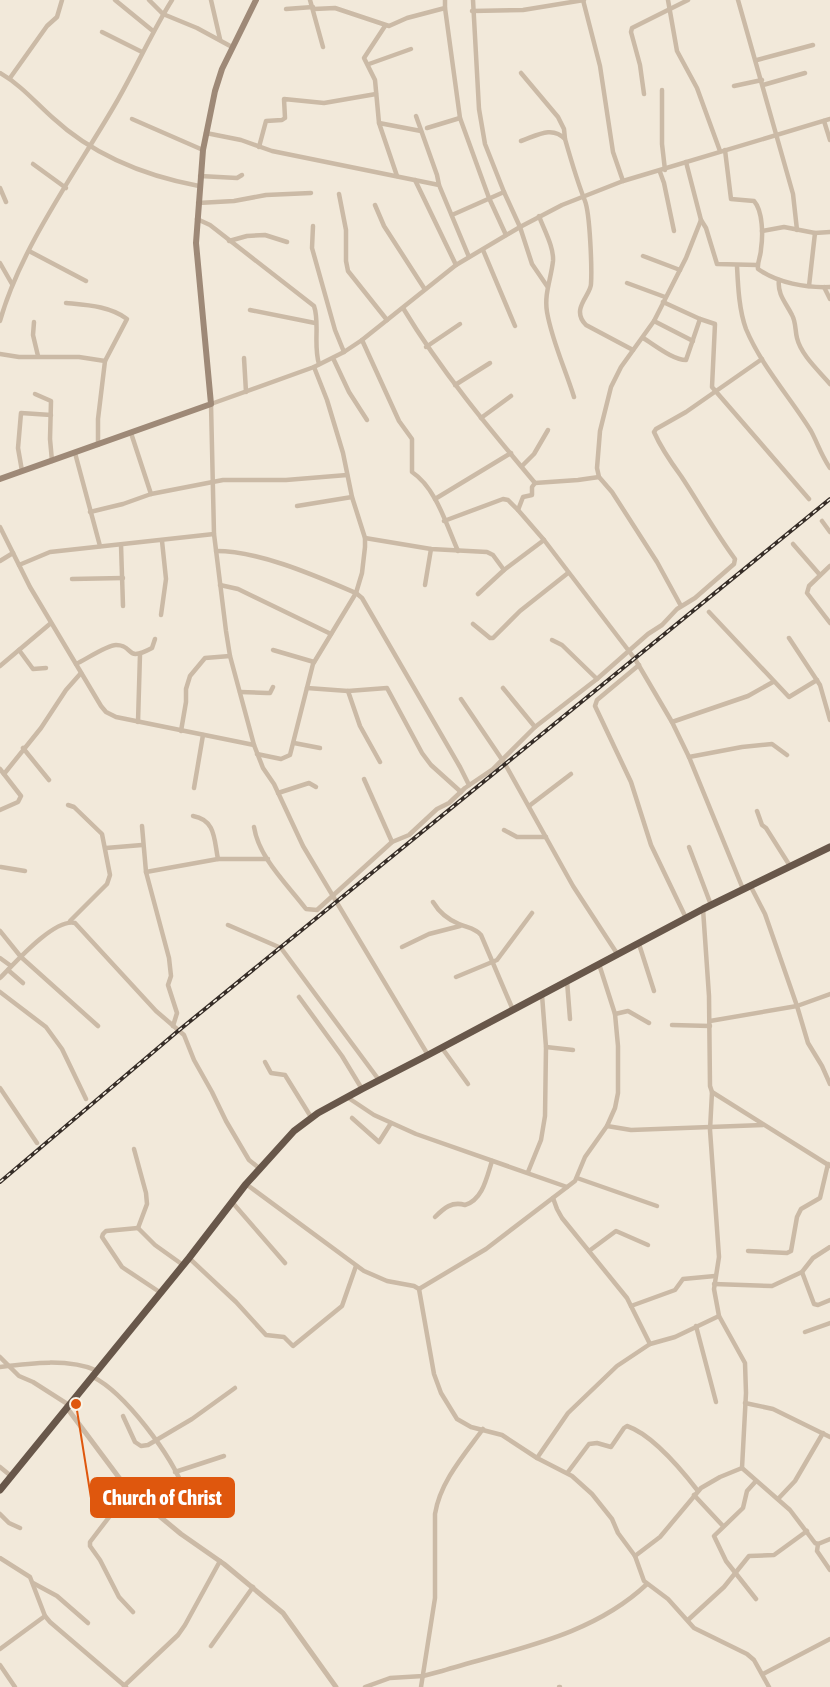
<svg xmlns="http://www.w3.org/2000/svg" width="830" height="1687" font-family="'Asap Condensed',sans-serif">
<rect width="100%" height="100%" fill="#f2e9da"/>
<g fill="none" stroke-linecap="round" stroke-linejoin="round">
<g stroke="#cbbaa6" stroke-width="4.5">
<path d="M115,0L153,31"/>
<path d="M149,0L163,14L197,28L232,47"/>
<path d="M211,0L220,39"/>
<path d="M310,0L323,47"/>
<path d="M473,0L479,109L485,144L504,192L520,227L532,264L547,286"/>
<path d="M583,0L600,66L613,152L623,181"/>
<path d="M668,0L677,51L697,88L720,151"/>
<path d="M738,0L793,194L797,230"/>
<path d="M445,8L460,118L489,198L506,235"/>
<path d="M286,9L313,7"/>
<path d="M314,9L335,8L389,26L407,18L445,8V0"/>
<path d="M472,11L523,10L584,0"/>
<path d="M385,26L364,58L375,80L379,123L397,176"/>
<path d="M102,32L142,52"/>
<path d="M757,60L813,45"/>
<path d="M369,64L411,49"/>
<path d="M0,73C21,85 35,102 53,118C94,156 146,176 199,186"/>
<path d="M521,73L558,117L564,129L565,139"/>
<path d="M10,78L47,26L57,17L62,0"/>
<path d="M763,85L805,73"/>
<path d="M734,86L762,80"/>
<path d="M662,90V144L665,170"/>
<path d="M644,94L640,65L631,32L632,28L688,0"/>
<path d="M416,116L437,175L439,185"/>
<path d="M132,119L203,150"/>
<path d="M824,121L830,140"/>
<path d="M379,123L421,131"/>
<path d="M427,128L460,118"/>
<path d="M206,133L241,140L272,151L439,185L469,257"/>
<path d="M521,141C536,136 552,125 565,139C571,160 577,181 585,201C590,214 592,268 591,284C591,295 570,309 586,325L633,350"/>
<path d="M259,147L266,121L282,120L285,118L284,99L324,103L376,94"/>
<path d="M725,150L731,199L754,201C763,211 763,236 761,249C761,256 757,262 758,269C778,283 806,288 830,287"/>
<path d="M33,164L66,188"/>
<path d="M660,172L664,183L674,231"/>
<path d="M200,176L237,178L242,175"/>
<path d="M415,180L456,265"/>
<path d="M0,188L6,202"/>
<path d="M339,194L346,230V261L348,271L387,320"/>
<path d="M198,203L234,201L266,195L311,193"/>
<path d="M375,205L384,226L424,288"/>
<path d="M452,215L504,192"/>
<path d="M539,216C544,230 554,247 553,261C551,279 544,294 547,312C552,341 565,368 574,397"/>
<path d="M197,219L210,225L314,306C320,323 313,345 319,364"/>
<path d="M701,220L706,228L717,264L757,265"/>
<path d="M313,226L312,248L335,330L344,352"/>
<path d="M762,231L784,227L815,233L830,232"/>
<path d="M229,241L247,236L265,235L287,242"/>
<path d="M483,250L515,326"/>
<path d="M29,251L86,281"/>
<path d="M643,256L680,270"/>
<path d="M0,263L12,284"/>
<path d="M737,266C738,286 739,310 746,329C762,367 790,397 811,431C818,444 821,455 830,468"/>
<path d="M779,280C777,294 786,303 792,315C796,322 795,330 797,338C801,355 819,371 830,384"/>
<path d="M627,283L665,297"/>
<path d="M809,286L815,233"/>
<path d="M824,287L830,299"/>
<path d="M663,302L700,319L715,324L712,387L809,499"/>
<path d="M66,303C86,305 110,306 127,319L105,361"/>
<path d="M403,308C441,371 488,427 535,483L578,480L599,477"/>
<path d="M250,310L315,323"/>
<path d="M0,321C20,249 75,173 113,108C134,73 150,35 172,0"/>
<path d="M654,321L693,341"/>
<path d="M34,322L33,335L38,356"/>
<path d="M643,338C655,345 673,360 686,360L700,319"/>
<path d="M362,340L399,421L412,439V472C436,488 446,524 458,551"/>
<path d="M426,347L460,324"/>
<path d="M0,354L19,357H79L105,361L98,419V445"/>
<path d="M244,358L246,392"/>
<path d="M333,358L349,392L367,420"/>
<path d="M455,385L490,363"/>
<path d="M35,394L51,401L50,439L52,461"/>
<path d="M481,418L511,396"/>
<path d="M131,433L151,494"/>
<path d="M75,453L100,546"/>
<path d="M522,466L534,454L548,430"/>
<path d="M22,471L18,448L21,413L51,415"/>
<path d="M435,499L511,453"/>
<path d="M297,506L352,497"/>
<path d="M518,510L523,497L532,495V487L535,483"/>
<path d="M90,512L123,504L151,494L223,480H286L347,475"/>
<path d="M444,521L503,499L508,500L518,510L544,540L635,659L672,722L689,757L743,889"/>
<path d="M822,521L830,532"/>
<path d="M0,527L30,587L101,706L106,712L116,717L254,745"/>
<path d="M365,538L431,549L487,552L493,555L504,570"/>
<path d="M793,544L820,575"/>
<path d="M121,545L123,606"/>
<path d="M216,551C260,551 316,576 356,593L362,598L460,767L469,785"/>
<path d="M0,561L13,553"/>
<path d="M19,565L50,552L214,534"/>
<path d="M830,566L809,586L807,593L830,623"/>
<path d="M72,579L123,578"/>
<path d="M220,585L238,589L331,634"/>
<path d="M425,585L431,549"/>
<path d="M478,594L504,570L544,540"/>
<path d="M681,606L657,562L612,492L599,477L597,468L600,431L611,387L621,367L654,321L686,258L701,220L686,162"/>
<path d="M709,612L789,697L817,680"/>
<path d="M161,615L166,579L162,541"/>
<path d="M473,624L490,638H493L520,611L568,573"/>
<path d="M789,638L820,685L830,720"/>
<path d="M552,640L562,645L597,679"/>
<path d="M19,650L33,669L46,668"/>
<path d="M273,650L314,662"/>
<path d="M76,664C85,660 107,645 116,645C135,645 124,663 152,648L155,639"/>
<path d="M639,665L597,700L595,706L631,782L651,845L686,918"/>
<path d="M0,666L51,623"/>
<path d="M307,688L348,691L387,688L422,753L431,765L461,792"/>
<path d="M503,688L535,727"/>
<path d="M348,691L360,726L380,762"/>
<path d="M240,692L267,693H270L273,687"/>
<path d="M461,699L505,764L573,886L618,955"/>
<path d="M138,722L140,654"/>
<path d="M672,722L748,696L773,682"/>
<path d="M181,731L186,702V689L190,676L205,658L230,656"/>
<path d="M294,743L320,748"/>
<path d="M23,748L49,780"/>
<path d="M257,754L281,759L290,755L313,664L356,593L362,573L365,547V538L352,497L343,453L327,400L314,367"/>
<path d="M689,757L742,747L772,744L787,755"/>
<path d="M0,769L21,796L18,802L0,810"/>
<path d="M4,774L41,728L66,690L81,673"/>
<path d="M364,779L392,842"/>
<path d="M194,788L203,735"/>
<path d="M278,793L309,783L316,787"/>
<path d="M68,805L74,807L102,834L110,875L107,884L70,921"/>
<path d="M529,806L571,774"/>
<path d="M757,811L762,825L766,828L790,866"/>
<path d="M193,816C216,820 214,840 218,859"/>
<path d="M142,826L146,872L169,958L171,976L168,985L177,1013L173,1026"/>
<path d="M254,827C259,858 287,884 306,909L317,910L392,842L409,835L437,809L449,803L465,788L493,769L535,727L597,679L648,634L662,625L677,609L695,598L734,564L735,559C715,532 699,503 681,476C670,461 661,448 654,432L656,429L686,412L762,359"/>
<path d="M504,830L517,837H546"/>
<path d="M689,847L711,905"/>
<path d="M106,848L142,845"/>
<path d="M1,867L25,871"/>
<path d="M146,872L218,859H268"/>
<path d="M750,885L765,914L797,1006L808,1043L822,1066L830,1084"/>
<path d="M433,902C439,912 449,920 459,924C468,928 475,928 481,935L513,1010"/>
<path d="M703,909L709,996L710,1086L712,1092L830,1166"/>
<path d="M228,925L281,948L379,1080"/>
<path d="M0,931L21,957L98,1026"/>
<path d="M639,944L654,991"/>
<path d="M402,947L429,934L460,926"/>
<path d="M0,958L11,966"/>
<path d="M8,970L23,983"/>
<path d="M456,977L497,960L532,913"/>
<path d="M0,978C14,964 54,918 75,923L156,1011L184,1035L194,1060L212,1092L226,1121L249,1160L259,1168"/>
<path d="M567,981L570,1019"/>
<path d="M0,992L46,1027L62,1049L86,1099"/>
<path d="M299,997L342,1056L362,1089"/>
<path d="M615,1014L628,1011L649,1023"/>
<path d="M710,1021L797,1006L830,994"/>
<path d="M672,1025L710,1026"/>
<path d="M546,1047L573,1050"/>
<path d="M442,1048L468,1084"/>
<path d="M428,1055L303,846L274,784L263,768L254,745L230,656L226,631L214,534L211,404L314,367L344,352L362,340L456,265L520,227L562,205L623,181L830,119"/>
<path d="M265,1062L271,1073L285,1075L311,1117"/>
<path d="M0,1088L37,1143"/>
<path d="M712,1092L710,1130L719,1257L714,1289L719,1316L745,1363L746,1393L742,1468L790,1510L815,1543L818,1544L817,1551L830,1570"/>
<path d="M347,1097L374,1115L416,1134L567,1187"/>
<path d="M352,1118L379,1142L391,1123"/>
<path d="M607,1126L631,1130L763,1125"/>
<path d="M134,1149L146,1193L147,1204L138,1228"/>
<path d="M528,1172L541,1140L545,1116L546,1047L542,995"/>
<path d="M577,1178L657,1206"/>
<path d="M246,1184L364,1271L387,1281L414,1286L419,1289L434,1374L441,1393L457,1419L471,1427L502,1435L537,1458L572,1476L592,1494L612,1519L618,1533L635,1556L644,1581L668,1599L694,1628L747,1654L754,1660L769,1687"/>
<path d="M553,1198L557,1209L562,1218L627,1298L650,1344"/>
<path d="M232,1202L285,1263"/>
<path d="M435,1217C444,1208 452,1201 465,1205C483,1200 487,1176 492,1161"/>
<path d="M138,1228L106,1231L103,1234L102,1237L122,1267L161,1293"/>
<path d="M138,1228L155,1245L183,1265"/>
<path d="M589,1251L616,1231L648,1245"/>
<path d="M748,1251L787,1253L791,1251L797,1217L801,1209L820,1198L828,1164"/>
<path d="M189,1258L236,1302L266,1335L284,1337L293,1346L342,1306L356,1266"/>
<path d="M802,1272L814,1304L818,1305L830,1300"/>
<path d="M714,1284L772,1286L802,1272L813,1258L830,1247"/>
<path d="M419,1289L486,1249L575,1181L585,1157L607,1126L615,1108L618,1093V1046L615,1014L599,964"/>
<path d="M631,1306L675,1290L683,1279L715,1276"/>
<path d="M696,1326L716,1402"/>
<path d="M805,1332L830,1323"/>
<path d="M0,1357L19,1376L33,1382L69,1405"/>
<path d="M0,1367C30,1363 69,1358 98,1371"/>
<path d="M93,1377C125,1393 172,1456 184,1490"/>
<path d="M745,1403L773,1409L830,1437"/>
<path d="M123,1416L135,1442L141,1446L148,1445L192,1419L235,1388"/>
<path d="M537,1458L568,1413L617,1366L650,1344L675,1337L719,1316"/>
<path d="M0,1467L11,1476"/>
<path d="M175,1472L224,1456"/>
<path d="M568,1472L589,1444L597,1443L611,1447L624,1428L627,1426C653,1435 681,1469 698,1491"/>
<path d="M129,1491L90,1542V1546L100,1560L119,1597L133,1612"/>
<path d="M694,1495L723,1526"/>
<path d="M778,1499L795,1481L823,1433"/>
<path d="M0,1514L9,1523L20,1528"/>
<path d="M818,1544L830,1539"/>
<path d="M635,1556L660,1537L701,1488L720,1477L742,1468"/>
<path d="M0,1558L30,1577L45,1616L50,1622L126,1687"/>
<path d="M33,1583L57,1596L88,1623"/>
<path d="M756,1599L726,1561L714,1536L743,1508L747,1491L756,1481"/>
<path d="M688,1620L724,1587L749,1556L774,1555L807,1531"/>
<path d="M211,1646L253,1587"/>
<path d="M0,1649L45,1616"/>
<path d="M0,1665L15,1687"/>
<path d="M763,1674L830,1639"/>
<path d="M124,1686L178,1635L185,1625L220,1561"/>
<path d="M365,1687L390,1678L423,1676L442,1671C513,1649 591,1637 647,1584"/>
<path d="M421,1687L435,1598V1514C440,1482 464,1455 483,1429"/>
<path d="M559,1687H560"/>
</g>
<path stroke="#cbbaa6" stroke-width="5" d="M67,1408L129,1491L181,1534L224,1564L283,1613L336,1687"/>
<path stroke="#9e8977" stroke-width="6" d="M0,479L211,404L196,243L203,150L215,91L222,69L256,0"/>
<path stroke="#68574a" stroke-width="7" d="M0,1490L189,1258L246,1184L294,1131L318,1113L362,1089L428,1055L703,909L830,847"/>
<g stroke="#362d27" stroke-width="4">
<path id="rail" d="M0,1182L178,1031L830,499"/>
</g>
<use href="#rail" stroke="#faf3e6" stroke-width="1.5" stroke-dasharray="4.5" stroke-linecap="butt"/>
</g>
<path fill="none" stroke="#df570d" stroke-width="2" d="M76 1404L91 1498"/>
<circle fill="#df570d" stroke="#faf3e6" stroke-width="2" cx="76" cy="1404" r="6"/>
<rect fill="#df570d" stroke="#df570d" stroke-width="2" x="91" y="1478" width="143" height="39" rx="6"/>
<g font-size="21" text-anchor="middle" font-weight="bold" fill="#fff">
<text x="162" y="1505">Church of Christ</text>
</g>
</svg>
